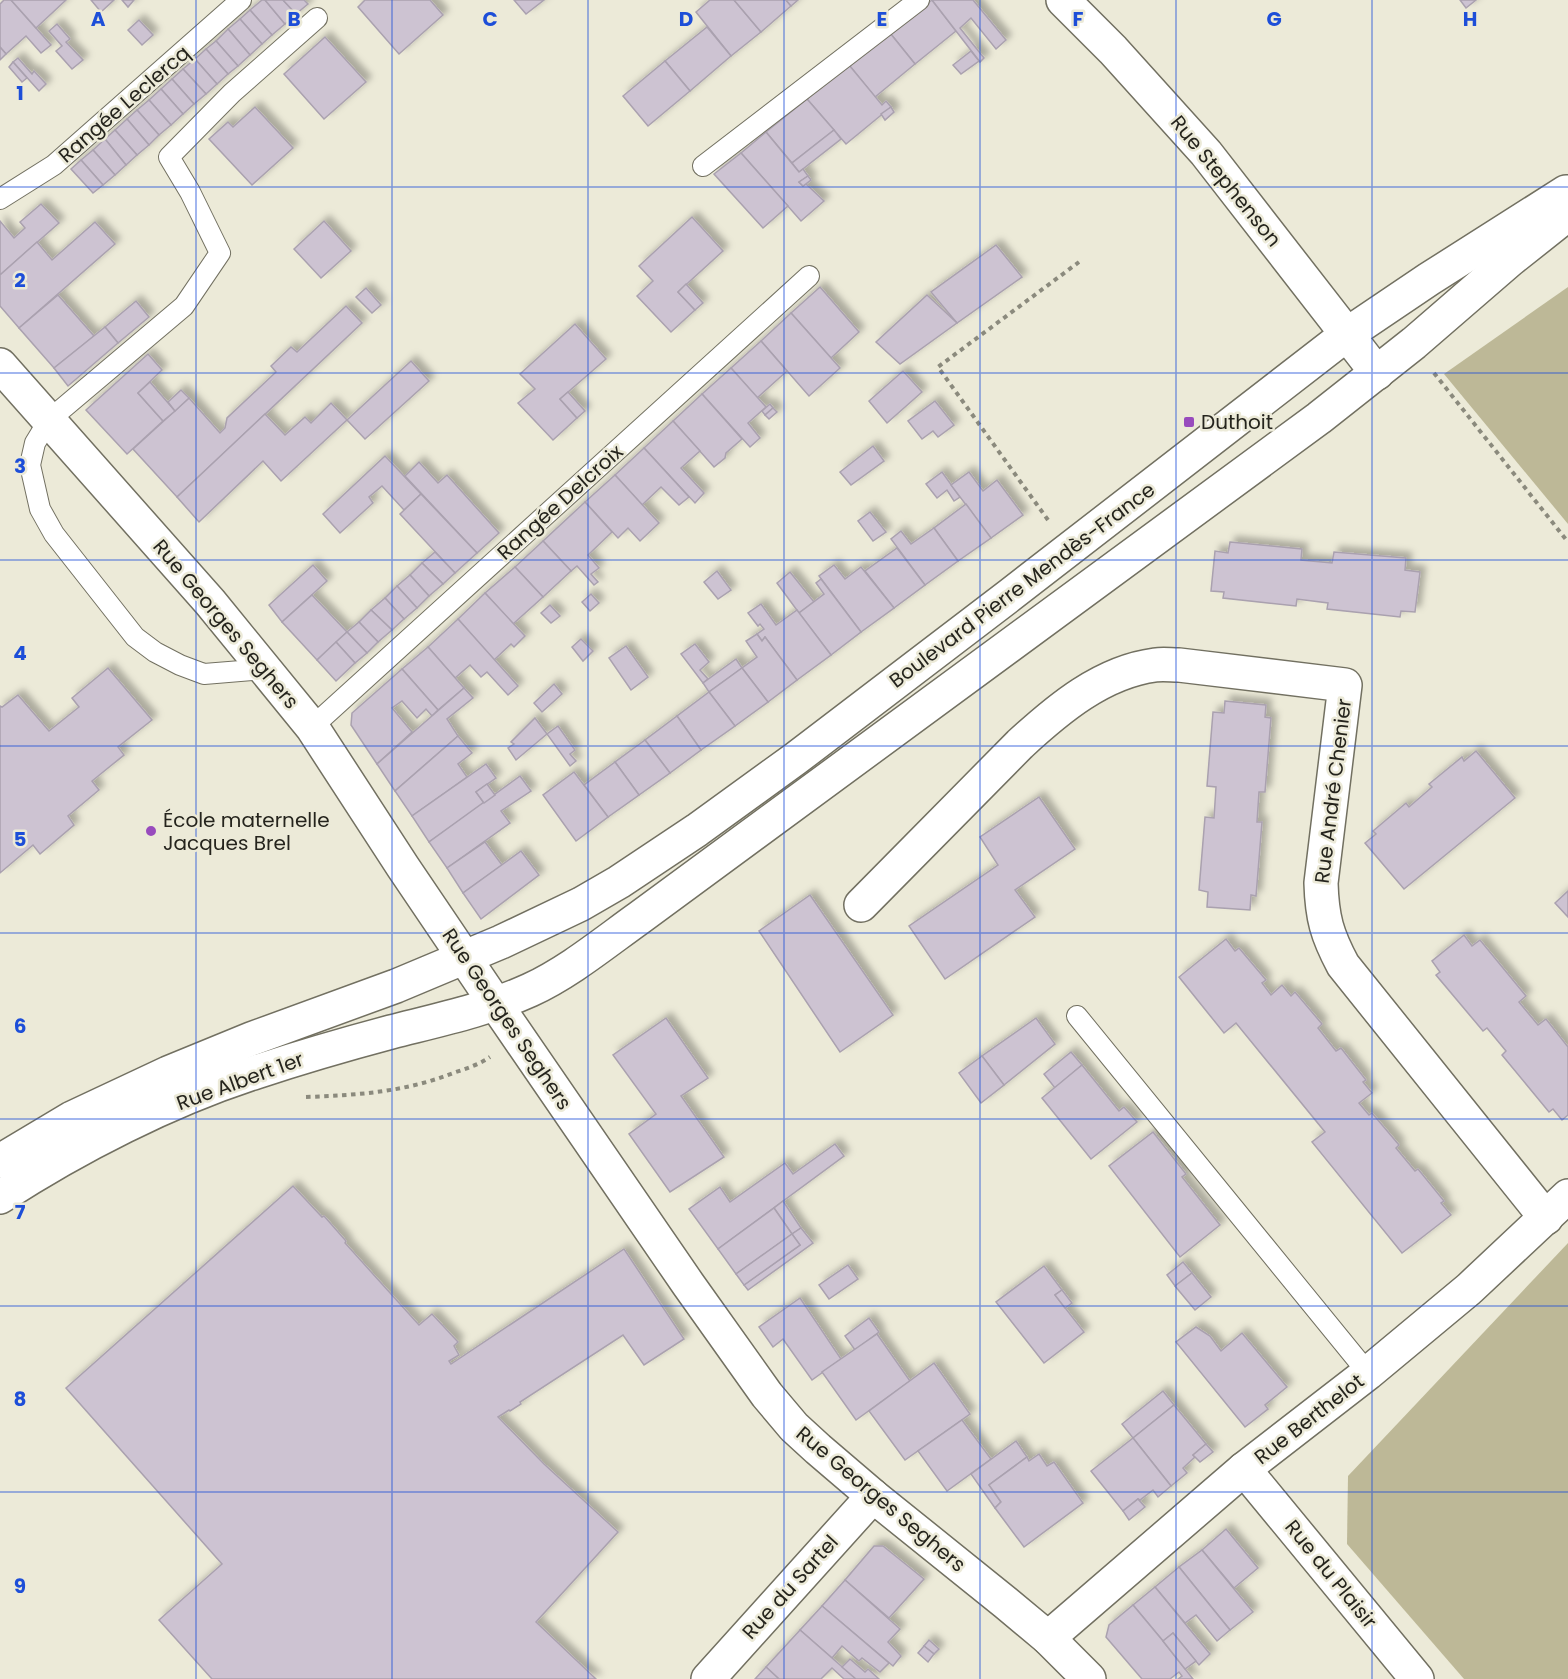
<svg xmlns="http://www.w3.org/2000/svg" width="1568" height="1679" font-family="Poppins,sans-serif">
<defs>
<filter id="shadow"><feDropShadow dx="5.5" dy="-5.5" stdDeviation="3" flood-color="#0004"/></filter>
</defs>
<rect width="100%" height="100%" fill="#ecead8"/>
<g fill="#bdb897">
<path d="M1568,287V524L1444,374Z"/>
<path d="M1568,1243V1679H1464L1347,1544L1348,1476Z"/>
</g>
<g fill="#cdc3d2" stroke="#aaa1af" stroke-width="1.5" filter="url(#shadow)">
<path d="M4,0H11L51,45L41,53L26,36L6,54L0,47V4Z"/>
<path d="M11,0H66L36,28Z"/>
<path d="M91,0H114L101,12Z"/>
<path d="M122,0H134L128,7Z"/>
<path d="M262,0H265L285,24L272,35L250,10Z"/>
<path d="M265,0H283L296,14L285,24Z"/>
<path d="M283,0H304L308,4L296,14Z"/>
<path d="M365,0H430L443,15L399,54L358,7Z"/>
<path d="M514,0H544L526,14Z"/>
<path d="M710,0H734L761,32L731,56L696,12Z"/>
<path d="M734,0H786L791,6L761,32Z"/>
<path d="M786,0H798L791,6Z"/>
<path d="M932,0L956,31L915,64L890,33Z"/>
<path d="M932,0H973L1006,40L996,49L971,18L960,28L984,58L980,62Z"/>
<path d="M1460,0H1476L1466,8Z"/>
<path d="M250,10L272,35L262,44L240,19Z"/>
<path d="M240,19L262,44L250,55L228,29Z"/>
<path d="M139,20L153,35L142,45L128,30Z"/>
<path d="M57,24L70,39L66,42L83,60L72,69L56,51L62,46L49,31Z"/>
<path d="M707,27L731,56L690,91L665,61Z"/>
<path d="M228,29L250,55L238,66L216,41Z"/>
<path d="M890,33L915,64L875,97L849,65Z"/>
<path d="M325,37L366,82L324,119L284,74Z"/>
<path d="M216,41L238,66L228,74L206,49Z"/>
<path d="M0,47L6,54L0,60Z"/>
<path d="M206,49L228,74L217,84L195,59Z"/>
<path d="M971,51L979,61L961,74L953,65Z"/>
<path d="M18,58L32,74L34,71L46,84L39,91L13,62Z"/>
<path d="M195,59L217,84L206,94L183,69Z"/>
<path d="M665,61L690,91L648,126L623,96Z"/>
<path d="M13,62L27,78L22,82L9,67Z"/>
<path d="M849,65L882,105L886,101L891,107L846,144L807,99Z"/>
<path d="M183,69L206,94L194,104L172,79Z"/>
<path d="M172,79L194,104L183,114L161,89Z"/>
<path d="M161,89L183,114L171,125L149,100Z"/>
<path d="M807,99L834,130L792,163L766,132Z"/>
<path d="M149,100L171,125L159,135L137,110Z"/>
<path d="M255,107L293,148L252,185L209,139L228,122L233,127Z"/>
<path d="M891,107L894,112L885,120L881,114Z"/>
<path d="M137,110L159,135L149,145L127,119Z"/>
<path d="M127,119L149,145L137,155L115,130Z"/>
<path d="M115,130L137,155L126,165L105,139Z"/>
<path d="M834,130L841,139L799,172L792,163Z"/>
<path d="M766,132L799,172L803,169L808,176L799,182L803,186L806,184L824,201L801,221L741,153Z"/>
<path d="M105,139L126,165L115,175L93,150Z"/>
<path d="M93,150L115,175L103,185L81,160Z"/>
<path d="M741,153L788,206L763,228L714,174Z"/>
<path d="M81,160L103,185L93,193L71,169Z"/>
<path d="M808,176L811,180L803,186L799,182Z"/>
<path d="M41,204L59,223L0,275V221L14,238L25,228L20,222Z"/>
<path d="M692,217L723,251L678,292L695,310L671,332L637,296L653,281L639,266Z"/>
<path d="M324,221L351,251L321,278L294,249Z"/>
<path d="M95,222L115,244L19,328L0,306V275L37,242L52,260Z"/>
<path d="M996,245L1022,277L957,323L931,292Z"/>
<path d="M686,284L703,303L695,310L678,292Z"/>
<path d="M820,287L859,332L831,358L791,313Z"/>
<path d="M366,288L381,305L372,313L356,297Z"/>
<path d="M58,295L94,336L54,368L19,328Z"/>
<path d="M927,295L957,323L900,364L876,342Z"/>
<path d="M136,301L149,317L118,343L105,327Z"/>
<path d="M346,306L362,323L177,497L133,449L189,398L220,433L225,428L227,418L276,372L271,366L291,347L297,352Z"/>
<path d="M791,313L840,368L809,396L761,341Z"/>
<path d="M575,324L606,359L560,399L577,418L553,440L518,403L535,389L520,374Z"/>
<path d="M105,327L118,343L68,386L54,368Z"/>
<path d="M761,341L787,371L757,398L731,368Z"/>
<path d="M148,354L162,370L138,393L163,421L127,454L86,410Z"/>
<path d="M411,361L429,381L365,439L347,420Z"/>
<path d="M731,368L766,407L748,423L760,438L750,447L702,394Z"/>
<path d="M903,371L922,392L887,423L869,401Z"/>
<path d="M150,382L175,411L163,421L138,393Z"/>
<path d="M181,390L189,398L175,411L168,402Z"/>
<path d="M568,392L585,411L577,418L560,399Z"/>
<path d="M702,394L742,439L726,453L725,458L714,467L673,421Z"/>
<path d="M935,401L954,425L938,437L933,431L922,439L908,421Z"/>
<path d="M331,403L347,420L281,481L263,461L199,522L177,497L265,414L285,435L305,417L311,423Z"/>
<path d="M770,404L773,408L765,415L762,411Z"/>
<path d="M773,408L777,412L769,419L765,415Z"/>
<path d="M673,421L700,451L681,468L704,493L695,503L644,448Z"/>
<path d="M873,446L884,461L851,485L840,472Z"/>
<path d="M644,448L689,497L679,505L661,487L642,505L615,475Z"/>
<path d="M385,456L421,494L404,510L382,486L369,497L373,503L340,533L323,514Z"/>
<path d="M419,462L438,483L447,475L499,533L477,553L405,476Z"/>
<path d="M942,472L960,497L954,501L947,490L937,498L926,484Z"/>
<path d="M969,472L983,491L997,480L1023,515L991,538L951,485Z"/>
<path d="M615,475L659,523L640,541L628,528L618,538L585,502Z"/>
<path d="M421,494L477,553L455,573L400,514Z"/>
<path d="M585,502L612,532L588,555L599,568L591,574L598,582L594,585L577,566L571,571L543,541Z"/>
<path d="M966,504L991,538L958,561L934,528Z"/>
<path d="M870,512L886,532L873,541L858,521Z"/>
<path d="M934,528L958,561L925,585L891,539L901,531L911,544Z"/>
<path d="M543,541L571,571L543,597L515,567Z"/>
<path d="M1230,542L1302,549L1301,560L1332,563L1334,552L1406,558L1405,570L1420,572L1415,612L1401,611L1400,617L1327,609L1328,603L1297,599L1296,606L1223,598L1224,592L1211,591L1215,551L1228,553Z"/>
<path d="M897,548L925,585L894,608L865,571Z"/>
<path d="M435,552L455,573L443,584L422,563Z"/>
<path d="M422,563L443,584L429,596L410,575Z"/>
<path d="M313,565L327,581L282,622L269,605Z"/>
<path d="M834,565L845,579L861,567L894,608L861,632L819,576Z"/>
<path d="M515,567L543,597L513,624L485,593Z"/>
<path d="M717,571L731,590L718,599L704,582Z"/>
<path d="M790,572L814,602L799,613L777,583Z"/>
<path d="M410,575L429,596L417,608L397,586Z"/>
<path d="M821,579L861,632L831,655L799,613L824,594L816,583Z"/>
<path d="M397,586L417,608L404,619L385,598Z"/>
<path d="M485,593L525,636L514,647L511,644L494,660L458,619Z"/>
<path d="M591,594L599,603L590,611L582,602Z"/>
<path d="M312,595L347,632L317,660L282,622Z"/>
<path d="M385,598L404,619L392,630L371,610Z"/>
<path d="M761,604L776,625L797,610L831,655L797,680L765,637L762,641L757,634L764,629L760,624L758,626L748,613Z"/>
<path d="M550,605L560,616L551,623L541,613Z"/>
<path d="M371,610L392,630L378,642L359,622Z"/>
<path d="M458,619L518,686L508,695L487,672L481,677L470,665L455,678L428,647Z"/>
<path d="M359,622L378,642L367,653L347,632Z"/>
<path d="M347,632L367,653L355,663L336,642Z"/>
<path d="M757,634L762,641L765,637L797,680L768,702L742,668L757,657L746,641Z"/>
<path d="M581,639L593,651L583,661L572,647Z"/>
<path d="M336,642L355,663L336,681L317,660Z"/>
<path d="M695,644L709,662L700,670L708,679L703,683L681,654Z"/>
<path d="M626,646L648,677L631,690L609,658Z"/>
<path d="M428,647L464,688L438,710L402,669Z"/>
<path d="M736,659L742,668L709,692L703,683Z"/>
<path d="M108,668L152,720L118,747L124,755L92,781L99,790L68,816L74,825L40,854L33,845L0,873V706L2,707L18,695L49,731L79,707L72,698Z"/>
<path d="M742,668L768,702L735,726L709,692Z"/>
<path d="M402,669L438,710L432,716L426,709L417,718L402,701L392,708L412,732L377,764L351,725L352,713Z"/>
<path d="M554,684L562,694L542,712L534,703Z"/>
<path d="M464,688L473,698L447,719L458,736L395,791L377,764Z"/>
<path d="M709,692L735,726L701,750L677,716Z"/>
<path d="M1225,701L1266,705L1265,717L1271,718L1265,792H1259L1257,822H1262L1256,896L1251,895L1250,910L1207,907L1208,892L1199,890L1205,817L1214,818L1216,787L1207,786L1213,712L1224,713Z"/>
<path d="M677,716L701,750L670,773L645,740Z"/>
<path d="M535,718L547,734L516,760L508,748L514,744L511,742Z"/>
<path d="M558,726L575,750L570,754L576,761L570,766L547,734Z"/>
<path d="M458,736L472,753L458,764L467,777L412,816L395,791Z"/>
<path d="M645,740L670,773L639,795L615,762Z"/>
<path d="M1476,751L1515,798L1404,889L1365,843L1376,834L1373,831L1406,803L1409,807L1432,787L1429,784L1462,757L1464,761Z"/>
<path d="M615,762L639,795L608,817L584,785Z"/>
<path d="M486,764L496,778L476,792L484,803L429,842L412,816Z"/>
<path d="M574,772L608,817L576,841L543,795Z"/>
<path d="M520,776L531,791L501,811L510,823L447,868L429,842Z"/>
<path d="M487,784L495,795L484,803L476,792Z"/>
<path d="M1039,797L1075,849L1015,890L1035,917L945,979L909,926L998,865L980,837Z"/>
<path d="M485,842L502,865L463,893L447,868Z"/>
<path d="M521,851L539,875L481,919L463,893Z"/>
<path d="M1568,891V917L1555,903Z"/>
<path d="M810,895L893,1015L840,1052L759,931Z"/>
<path d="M1464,935L1472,946L1480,940L1526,996L1519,1002L1538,1025L1546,1019L1568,1047V1115L1562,1120L1553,1109L1549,1112L1502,1055L1506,1051L1487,1028L1483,1031L1436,975L1440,972L1432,961Z"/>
<path d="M1226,939L1235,951L1239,948L1266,980L1262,983L1271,995L1282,985L1291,996L1295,992L1322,1024L1318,1028L1336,1051L1341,1048L1366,1080L1363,1082L1372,1093L1359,1103L1369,1115L1372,1113L1399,1145L1396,1148L1415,1171L1418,1169L1444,1201L1441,1203L1451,1215L1402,1253L1312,1142L1325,1132L1236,1023L1224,1033L1179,977Z"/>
<path d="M666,1018L708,1078L681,1096L724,1157L670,1192L629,1134L656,1114L613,1055Z"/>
<path d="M1036,1018L1055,1044L1004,1085L982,1056Z"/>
<path d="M1071,1052L1082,1065L1055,1088L1044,1074Z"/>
<path d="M982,1056L1004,1085L981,1103L959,1073Z"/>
<path d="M1082,1065L1119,1111L1124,1107L1137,1122L1091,1159L1042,1098Z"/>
<path d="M1153,1132L1186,1174L1182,1177L1220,1225L1180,1257L1109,1166Z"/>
<path d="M835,1144L844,1156L718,1249L689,1209L720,1187L730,1202L785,1163L793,1174Z"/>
<path d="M293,1186L322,1217L324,1216L346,1241L345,1243L419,1325L432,1314L458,1342L454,1346L459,1355L449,1361L451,1364L624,1249L684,1339L644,1365L623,1335L520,1402L521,1404L510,1411L509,1410L498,1417L544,1464L618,1532L536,1622L596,1679H212L159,1620L222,1564L66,1388Z"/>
<path d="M783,1201L801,1228L792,1234L774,1208Z"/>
<path d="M774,1208L792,1234L736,1274L718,1249Z"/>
<path d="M801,1228L813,1243L748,1290L744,1285L800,1245L792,1234Z"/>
<path d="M792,1234L800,1245L744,1285L736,1274Z"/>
<path d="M1183,1262L1192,1273L1175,1286L1167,1275Z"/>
<path d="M848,1265L858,1279L829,1299L819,1285Z"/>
<path d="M1044,1266L1062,1290L1055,1295L1084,1332L1044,1363L996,1302Z"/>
<path d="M1192,1273L1211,1297L1195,1310L1175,1286Z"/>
<path d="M1062,1290L1072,1303L1065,1308L1055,1295Z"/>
<path d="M800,1298L841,1359L812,1380L783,1339L773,1347L759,1327Z"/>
<path d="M869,1318L879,1332L855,1350L845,1336Z"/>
<path d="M1196,1327L1210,1336L1221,1351L1242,1333L1287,1387L1265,1405L1268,1409L1245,1427L1176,1342Z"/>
<path d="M877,1334L910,1381L856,1420L822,1372Z"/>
<path d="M934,1363L970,1414L905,1460L869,1411Z"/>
<path d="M1163,1391L1174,1405L1133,1438L1122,1424Z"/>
<path d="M1174,1405L1206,1444L1193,1455L1195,1457L1183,1468L1187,1473L1171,1486L1133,1438Z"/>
<path d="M962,1420L991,1459L947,1491L918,1451Z"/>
<path d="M1133,1438L1171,1486L1158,1497L1153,1490L1140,1500L1138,1499L1123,1511L1091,1471Z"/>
<path d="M1016,1441L1027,1457L989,1485L1001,1502L995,1508L971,1474Z"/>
<path d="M1206,1444L1213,1452L1200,1462L1193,1455Z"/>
<path d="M1039,1454L1047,1466L1054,1462L1083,1503L1024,1547L995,1508L1001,1502L989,1485L1027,1457L1029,1461Z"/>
<path d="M1138,1499L1145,1507L1129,1520L1123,1511Z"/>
<path d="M1226,1529L1258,1568L1234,1588L1202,1550Z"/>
<path d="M874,1546H883L924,1579L889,1618L845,1580Z"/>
<path d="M1202,1550L1253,1612L1230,1630L1179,1567Z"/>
<path d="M1179,1567L1230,1630L1217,1641L1196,1615L1185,1623L1155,1587Z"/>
<path d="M845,1580L900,1629L888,1642L901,1656L893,1666L822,1606Z"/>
<path d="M1155,1587L1210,1654L1199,1665L1173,1633L1163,1641L1133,1605Z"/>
<path d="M1133,1605L1163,1641L1193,1679H1178L1182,1676L1179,1672L1170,1679H1142L1106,1637L1109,1625Z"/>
<path d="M822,1606L889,1663L880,1672L862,1658L859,1661L842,1646L832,1658L800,1630Z"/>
<path d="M800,1630L856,1679H844L832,1668L821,1679H779L766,1667Z"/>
<path d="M1173,1633L1196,1661L1185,1669L1163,1641Z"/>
<path d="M929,1640L939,1649L934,1654L924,1646Z"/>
<path d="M924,1646L934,1654L928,1662L918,1653Z"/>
<path d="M850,1659L865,1672L868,1669L879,1679H856L842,1667Z"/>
<path d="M766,1667L779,1679H755Z"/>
</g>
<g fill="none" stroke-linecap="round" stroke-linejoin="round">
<g stroke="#727061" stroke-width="22">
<g id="service">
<path d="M703,166L919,0"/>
<path d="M0,199L54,165L241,0"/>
<path d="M266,669L204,674L180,665L155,652L135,637L54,534L40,509L30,465L35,443L49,420L184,306L220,253L190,192L169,157L232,93L317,18"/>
<path d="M312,727L809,276"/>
<path d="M1077,1016L1368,1373"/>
</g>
</g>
<g stroke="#727061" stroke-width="36">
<g id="minor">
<path d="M1063,0L1113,50L1206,153L1377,373"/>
<path d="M0,365L210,602L312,727L403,867L495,1003L688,1284L767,1395L794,1427L818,1449L873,1496L1006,1603L1048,1638L1089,1679"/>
<path d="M861,905L1020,744C1058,709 1102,672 1155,665C1163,664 1171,665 1179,665L1345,685L1321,883C1322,918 1327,935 1343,965L1546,1218"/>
<path d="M1244,1469L1417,1679"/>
<path d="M1048,1638L1244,1469L1368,1373L1469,1289L1568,1196"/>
<path d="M708,1679L873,1496"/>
</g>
</g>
<g stroke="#727061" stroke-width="36">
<g id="tertiary">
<path d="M0,1161L72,1118L168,1073L251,1039L396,986L501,942L581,904L619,882L697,830L795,759L1010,595L1346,335L1429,279L1566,192"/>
<path d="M0,1197C77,1147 169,1100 256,1072C301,1057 346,1044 391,1032C438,1020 486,1010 530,990C569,972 604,943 639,918L1319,418L1414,343L1510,260L1568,214"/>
</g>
</g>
<g stroke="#8b8a7d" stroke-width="4" stroke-dasharray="4.5 4.5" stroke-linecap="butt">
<path d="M1434,373L1568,542"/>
<path d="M1048,520L938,367L1079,262"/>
<path d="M306,1097C359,1095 406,1092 456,1072C468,1068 480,1064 490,1057"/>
</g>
<use href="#service" stroke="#fff" stroke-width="20"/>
<use href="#minor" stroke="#fff" stroke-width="33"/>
<use href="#tertiary" stroke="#fff" stroke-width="33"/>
</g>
<path fill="none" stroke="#1d4ed8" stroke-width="1.5" stroke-opacity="0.55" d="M196,0V1679M392,0V1679M588,0V1679M784,0V1679M980,0V1679M1176,0V1679M1372,0V1679M0,187H1568M0,373H1568M0,560H1568M0,746H1568M0,933H1568M0,1119H1568M0,1306H1568M0,1492H1568"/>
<g fill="#984bbd" stroke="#ecead8" stroke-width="2">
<rect x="1183" y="416" width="12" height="12" rx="3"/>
<circle cx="151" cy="831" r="6"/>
</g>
<g text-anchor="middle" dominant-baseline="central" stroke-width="5" stroke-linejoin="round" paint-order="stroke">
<g font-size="20" fill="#25241d" stroke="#ecead8">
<text transform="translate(124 104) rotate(-41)">Rangée Leclercq</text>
<text transform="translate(1226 181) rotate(51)">Rue Stephenson</text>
<text transform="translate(560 502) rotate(-42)">Rangée Delcroix</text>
<text transform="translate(1022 585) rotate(-37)">Boulevard Pierre Mendès-France</text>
<text transform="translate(226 624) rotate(50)">Rue Georges Seghers</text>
<text transform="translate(1333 791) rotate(-83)">Rue André Chenier</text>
<text transform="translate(507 1019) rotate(56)">Rue Georges Seghers</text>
<text transform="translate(240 1081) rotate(-20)">Rue Albert 1er</text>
<text transform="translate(1309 1419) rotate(-38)">Rue Berthelot</text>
<text transform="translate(881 1499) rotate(40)">Rue Georges Seghers</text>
<text transform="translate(1331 1574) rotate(51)">Rue du Plaisir</text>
<text transform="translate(790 1587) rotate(-48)">Rue du Sartel</text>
</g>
<g font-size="20" fill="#25241d" stroke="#ecead8" text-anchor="start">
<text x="1201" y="422">Duthoit</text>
<text x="163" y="820">École maternelle<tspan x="163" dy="23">Jacques Brel</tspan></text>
</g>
</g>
<g font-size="20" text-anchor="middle" font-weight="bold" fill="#1d4ed8" stroke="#ecead8" stroke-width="5" stroke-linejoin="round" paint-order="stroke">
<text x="98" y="26">A</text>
<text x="294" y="26">B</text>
<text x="490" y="26">C</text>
<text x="686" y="26">D</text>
<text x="882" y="26">E</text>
<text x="1078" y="26">F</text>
<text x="1274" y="26">G</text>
<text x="1470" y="26">H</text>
<text x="20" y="100">1</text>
<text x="20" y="287">2</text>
<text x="20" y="473">3</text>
<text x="20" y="660">4</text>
<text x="20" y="846">5</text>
<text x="20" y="1033">6</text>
<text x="20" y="1219">7</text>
<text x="20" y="1406">8</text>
<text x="20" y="1593">9</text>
</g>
</svg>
